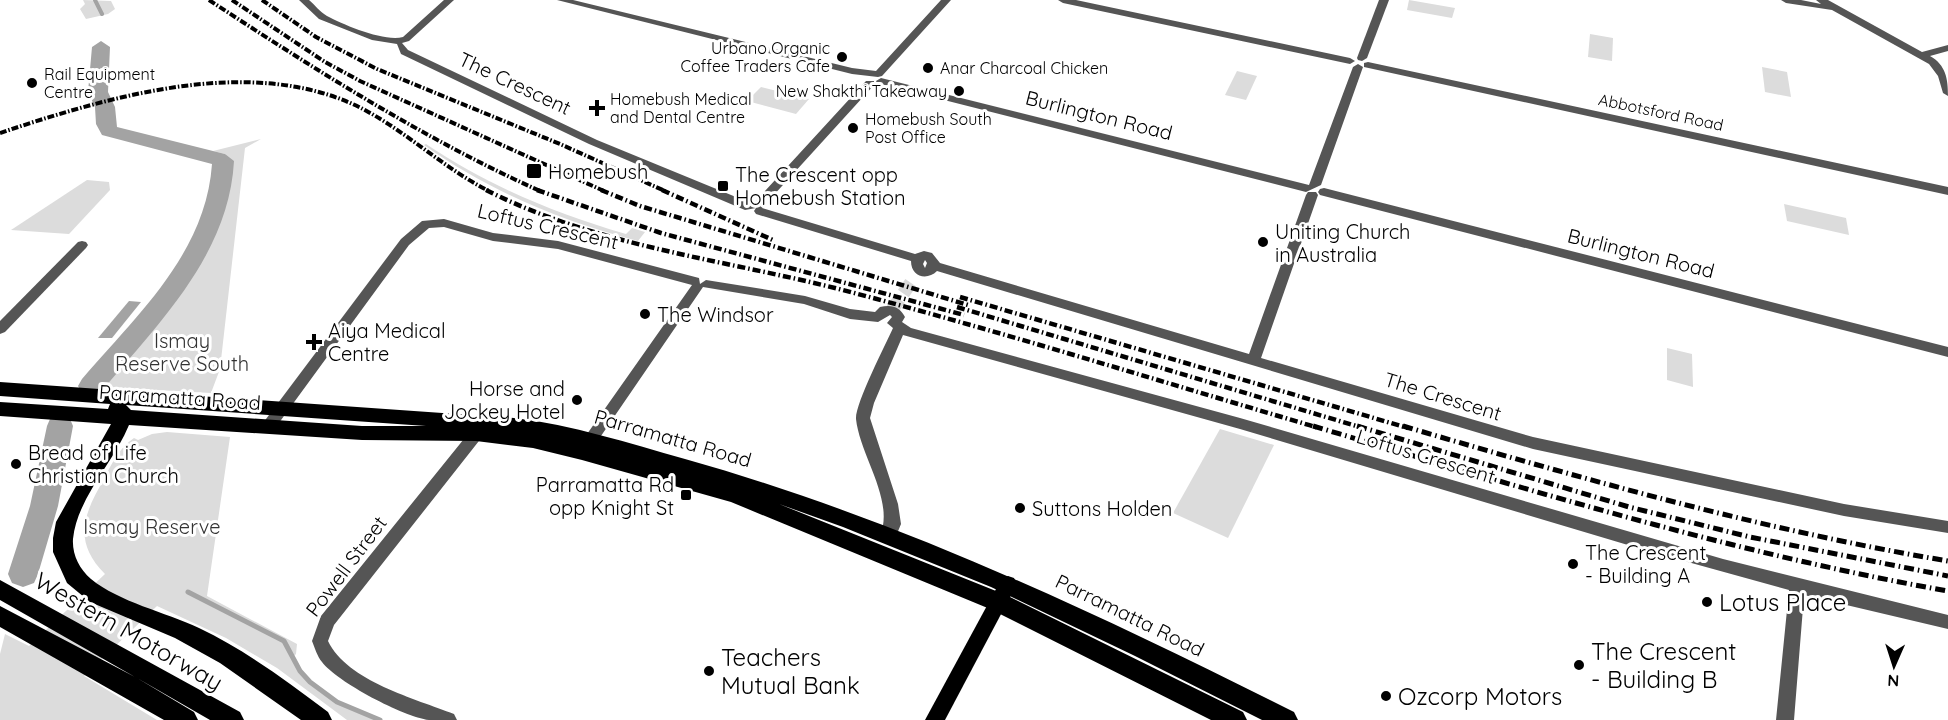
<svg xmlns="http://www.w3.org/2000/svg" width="1948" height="720" font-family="Quicksand,sans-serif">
<rect width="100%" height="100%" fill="#fff"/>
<g fill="#dcdcdc">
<path d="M83,0L111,1L115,9L108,14L86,19L80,9L85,4Z"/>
<path d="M1409,0L1455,8L1452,18L1407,10Z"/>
<path d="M1590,34L1613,38L1612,61L1588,57Z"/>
<path d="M1762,67L1787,72L1791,97L1765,92Z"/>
<path d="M1237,71L1257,76L1246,100L1225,95Z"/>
<path d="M761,87L809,99L796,114L747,101Z"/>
<path d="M261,139L245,148L220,369L211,393L102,387L195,270L219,214L228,158L225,154L213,151Z"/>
<path d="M426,144C489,186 554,213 626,234L632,228L645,232L638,241C561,221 489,191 424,145Z"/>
<path d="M87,180L109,182L110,190L69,234L11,230Z"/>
<path d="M1784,204L1846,218L1849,235L1787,221Z"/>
<path d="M1667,348L1692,354L1693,387L1667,380Z"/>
<path d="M1220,429L1274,445L1228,538L1173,513Z"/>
<path d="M167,432L230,437L207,596L297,644L296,654L293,657C306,693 343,706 376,720H347L277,668L226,638L157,606L84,676L157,720H0V654L5,634L29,646L105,574C73,542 83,515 104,479C112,463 119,448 134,438L138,440L152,434Z"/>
</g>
<path fill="#a3a3a3" d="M129,301L141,302L112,338H98Z"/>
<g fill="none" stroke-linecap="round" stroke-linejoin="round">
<path stroke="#a3a3a3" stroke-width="4" d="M95,0L102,14"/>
<path stroke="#a3a3a3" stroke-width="5" d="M188,592L284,641L300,671L310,682L337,702L380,720"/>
<g fill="#a3a3a3" fill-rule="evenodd">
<path d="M101,41L110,47L108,92L115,107L117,127L225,154L234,161C229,255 158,324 100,393L91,396L82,393L78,386L82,379C137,315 206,253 212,164L102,135L96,124L95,107L88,92L92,47Z"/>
<path d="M60,416L70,419L73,426L58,506L38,574L34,583L23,587L12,583L8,574L30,506L47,426L50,419Z"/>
</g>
<path stroke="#d9d9d9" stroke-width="13" stroke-dasharray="13 7" stroke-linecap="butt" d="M892,310L914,278"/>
<g fill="#555" fill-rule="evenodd">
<path d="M299,0H309C315,5 320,12 327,16C344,25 384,42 403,37L444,0H454L409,41L402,43L408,50L597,140L753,204L866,81H874V85L762,208L915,254L924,251L932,253L940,263L1249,354L1306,195L1308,192H1316L1318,195L1261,358L1533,437L1844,504L1948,521V533L1844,516L1533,449L937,271C927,281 911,277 911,261L756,214L754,211L756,208L745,210L589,144L401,54L397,44L372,40L319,19ZM925,260L927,263L925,268L923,264Z"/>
<path d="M557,0H573L852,68L876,71L941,0H951L882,76L878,77L852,74Z"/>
<path d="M1058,0H1076L1350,58L1355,61L1350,64L1063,3Z"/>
<path d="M1379,0H1389L1367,58L1362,61L1358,60L1357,58Z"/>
<path d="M1781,0H1801L1821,4L1816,0H1828L1922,52L1948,45V51L1930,56C1946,65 1948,79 1948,96L1943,93L1938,76L1929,64L1832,10L1786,3Z"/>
<path d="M1368,62L1948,187V195L1364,67V63Z"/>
<path d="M1358,64L1363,67L1321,185L1306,192L877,83L876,81L881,78L1309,185L1353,67Z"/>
<path d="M1324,188L1948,347V357L1320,195L1318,192L1320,189Z"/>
<path d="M444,219L493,233L558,241L699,278L700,284L706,280L805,296L850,309L875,312L880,307C892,304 900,307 905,317L902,322L911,328L1240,418L1723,559L1948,615V629L1804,595L1794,720H1776L1789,590L1648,551L1240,429L903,335L874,403L870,418L898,504L901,524L894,541L888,543L882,541L880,536C895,500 860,456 856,419C855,404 885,346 893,328L887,323L892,317L890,315L878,322L850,319L804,304L703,287L590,452H580L578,448L580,444L692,285L558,249L493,241L444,227L429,228L409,245L273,431H263L261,427L263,423L401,239L422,221Z"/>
<path d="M82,241L86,242L88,245L86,248L5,332L0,334V321L78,242Z"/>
<path d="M481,422L486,424L488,428L486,432L334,625L328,641C347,681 416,699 454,714L457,720C448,720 438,720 429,720C404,717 337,682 322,662C317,656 315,648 312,641L321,616L476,424Z"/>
</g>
<path fill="#000" fill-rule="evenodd" d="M1008,576L1014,578L1017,584L945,720H925L1002,578Z"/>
<g fill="#000" fill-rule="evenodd">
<path d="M0,382L514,418C573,425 628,443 685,459C898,519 1097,613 1294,712L1298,720H1262L1135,656L991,587L843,527L779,504L1006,595L1243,712L1247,720H1211L990,609L731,502L582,460L533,448L476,441L362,440L129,425C114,462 77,498 73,539C72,554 79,569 91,579C119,602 165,612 199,628C245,650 287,681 328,712L332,720H301L220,663L175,638L90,602L67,583L53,552V538L56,522L111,424L0,416V402L108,409L110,404L0,396ZM126,405L426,426H362L131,410Z"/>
<path d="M0,580L240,712L244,720H210L137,678L194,712L198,720H164L0,627V606L135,677L0,600Z"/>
</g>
<g stroke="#000" stroke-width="4" stroke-dasharray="7 2 1.5 2" stroke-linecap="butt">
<path d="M209,0C316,70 424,139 540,191"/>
<path d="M232,0L325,62L360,81L604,191"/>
<path d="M262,0L316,37L377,69L560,144L665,191"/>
<path d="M0,133C108,97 250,54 359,107C405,130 443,168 489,191"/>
</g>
<g stroke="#000" stroke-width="4.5" stroke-dasharray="8 3 1.5 3" stroke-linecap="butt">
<path d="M486,190C597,246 720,259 839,289C1000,331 1159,381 1319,428"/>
<path d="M537,190L661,233L964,315"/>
<path d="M601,190L640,206L968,305"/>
<path d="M662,190L775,241"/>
<path d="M960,297L1408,428"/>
<path d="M957,307L1363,428"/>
</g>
<g stroke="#000" stroke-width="5" stroke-dasharray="10 4 1.5 4" stroke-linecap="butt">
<path d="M1313,426C1523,488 1732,553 1948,591"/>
<path d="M1357,426L1629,507L1750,537L1948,576"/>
<path d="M1403,426C1583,479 1763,530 1948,561"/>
</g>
</g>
<g fill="#000" stroke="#fff" stroke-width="2">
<circle cx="842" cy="57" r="6"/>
<circle cx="928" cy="68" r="6"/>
<circle cx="32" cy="83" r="6"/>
<circle cx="959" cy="91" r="6"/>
<path d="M594 99h6v6h6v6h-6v6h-6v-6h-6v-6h6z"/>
<circle cx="853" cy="128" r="6"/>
<rect x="526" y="163" width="16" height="16" rx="3"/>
<rect x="717" y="180" width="12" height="12" rx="3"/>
<circle cx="1263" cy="242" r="6"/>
<circle cx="645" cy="314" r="6"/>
<path d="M311 333h6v6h6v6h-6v6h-6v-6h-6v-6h6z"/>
<circle cx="577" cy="400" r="6"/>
<circle cx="16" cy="464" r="6"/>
<rect x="680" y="489" width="12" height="12" rx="3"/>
<circle cx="1020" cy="508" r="6"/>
<circle cx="1573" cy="564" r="6"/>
<circle cx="1707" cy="602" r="6"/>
<circle cx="1579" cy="665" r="6"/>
<circle cx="709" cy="671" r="6"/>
<circle cx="1386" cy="696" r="6"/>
</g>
<g text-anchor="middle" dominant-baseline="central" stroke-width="6" stroke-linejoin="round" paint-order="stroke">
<g font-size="16" fill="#000" stroke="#fff" text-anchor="start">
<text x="830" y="48" text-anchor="end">Urbano Organic<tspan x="830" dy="18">Coffee Traders Cafe</tspan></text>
<text x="940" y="68">Anar Charcoal Chicken</text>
<text x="44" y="74">Rail Equipment<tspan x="44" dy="18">Centre</tspan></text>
<text x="947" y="91" text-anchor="end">New Shakthi Takeaway</text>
<text x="610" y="99">Homebush Medical<tspan x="610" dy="18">and Dental Centre</tspan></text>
<text x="865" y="119">Homebush South<tspan x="865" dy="18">Post Office</tspan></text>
</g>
<g font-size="16" fill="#000" stroke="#fff">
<text transform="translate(1661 112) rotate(12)">Abbotsford Road</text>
</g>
<g font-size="20" fill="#000" stroke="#fff">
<text transform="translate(515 83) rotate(25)">The Crescent</text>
<text transform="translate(1099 115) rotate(14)">Burlington Road</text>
<text transform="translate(548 226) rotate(13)">Loftus Crescent</text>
<text transform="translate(1641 253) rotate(14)">Burlington Road</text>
<text transform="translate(1443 396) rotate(17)">The Crescent</text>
<text transform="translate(180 397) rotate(4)">Parramatta Road</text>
<text transform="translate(673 438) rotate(16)">Parramatta Road</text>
<text transform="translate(1426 456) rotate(17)">Loftus Crescent</text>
<text transform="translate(346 566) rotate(-53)">Powell Street</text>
<text transform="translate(1130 615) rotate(26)">Parramatta Road</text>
</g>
<g font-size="20" fill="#000" stroke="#fff" text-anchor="start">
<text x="548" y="171">Homebush</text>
<text x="735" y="174">The Crescent opp<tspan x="735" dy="23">Homebush Station</tspan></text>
<text x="1275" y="231">Uniting Church<tspan x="1275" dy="23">in Australia</tspan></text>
<text x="657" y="314">The Windsor</text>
<text x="328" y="330">Aiya Medical<tspan x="328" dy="23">Centre</tspan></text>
<text x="565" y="388" text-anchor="end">Horse and<tspan x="565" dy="23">Jockey Hotel</tspan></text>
<text x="28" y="452">Bread of Life<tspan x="28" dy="23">Christian Church</tspan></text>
<text x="674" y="484" text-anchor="end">Parramatta Rd<tspan x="674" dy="23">opp Knight St</tspan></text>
<text x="1032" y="508">Suttons Holden</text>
<text x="1585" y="552">The Crescent<tspan x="1585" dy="23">- Building A</tspan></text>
</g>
<g font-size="20" fill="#333" stroke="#fff">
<text x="182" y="340">Ismay<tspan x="182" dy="23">Reserve South</tspan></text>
<text x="152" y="526">Ismay Reserve</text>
</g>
<g font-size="24" fill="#000" stroke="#fff" text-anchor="start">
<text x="1719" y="602">Lotus Place</text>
<text x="1591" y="651">The Crescent<tspan x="1591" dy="28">- Building B</tspan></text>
<text x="721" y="657">Teachers<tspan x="721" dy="28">Mutual Bank</tspan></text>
<text x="1398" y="696">Ozcorp Motors</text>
</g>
<g font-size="24" fill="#000" stroke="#fff">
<text transform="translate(129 631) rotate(30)">Western Motorway</text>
</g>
</g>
<g transform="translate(1894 666) rotate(183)" stroke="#ffffff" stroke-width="4.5" paint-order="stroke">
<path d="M0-4.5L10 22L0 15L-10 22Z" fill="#000000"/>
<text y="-9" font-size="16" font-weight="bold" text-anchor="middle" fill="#000000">N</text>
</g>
</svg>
